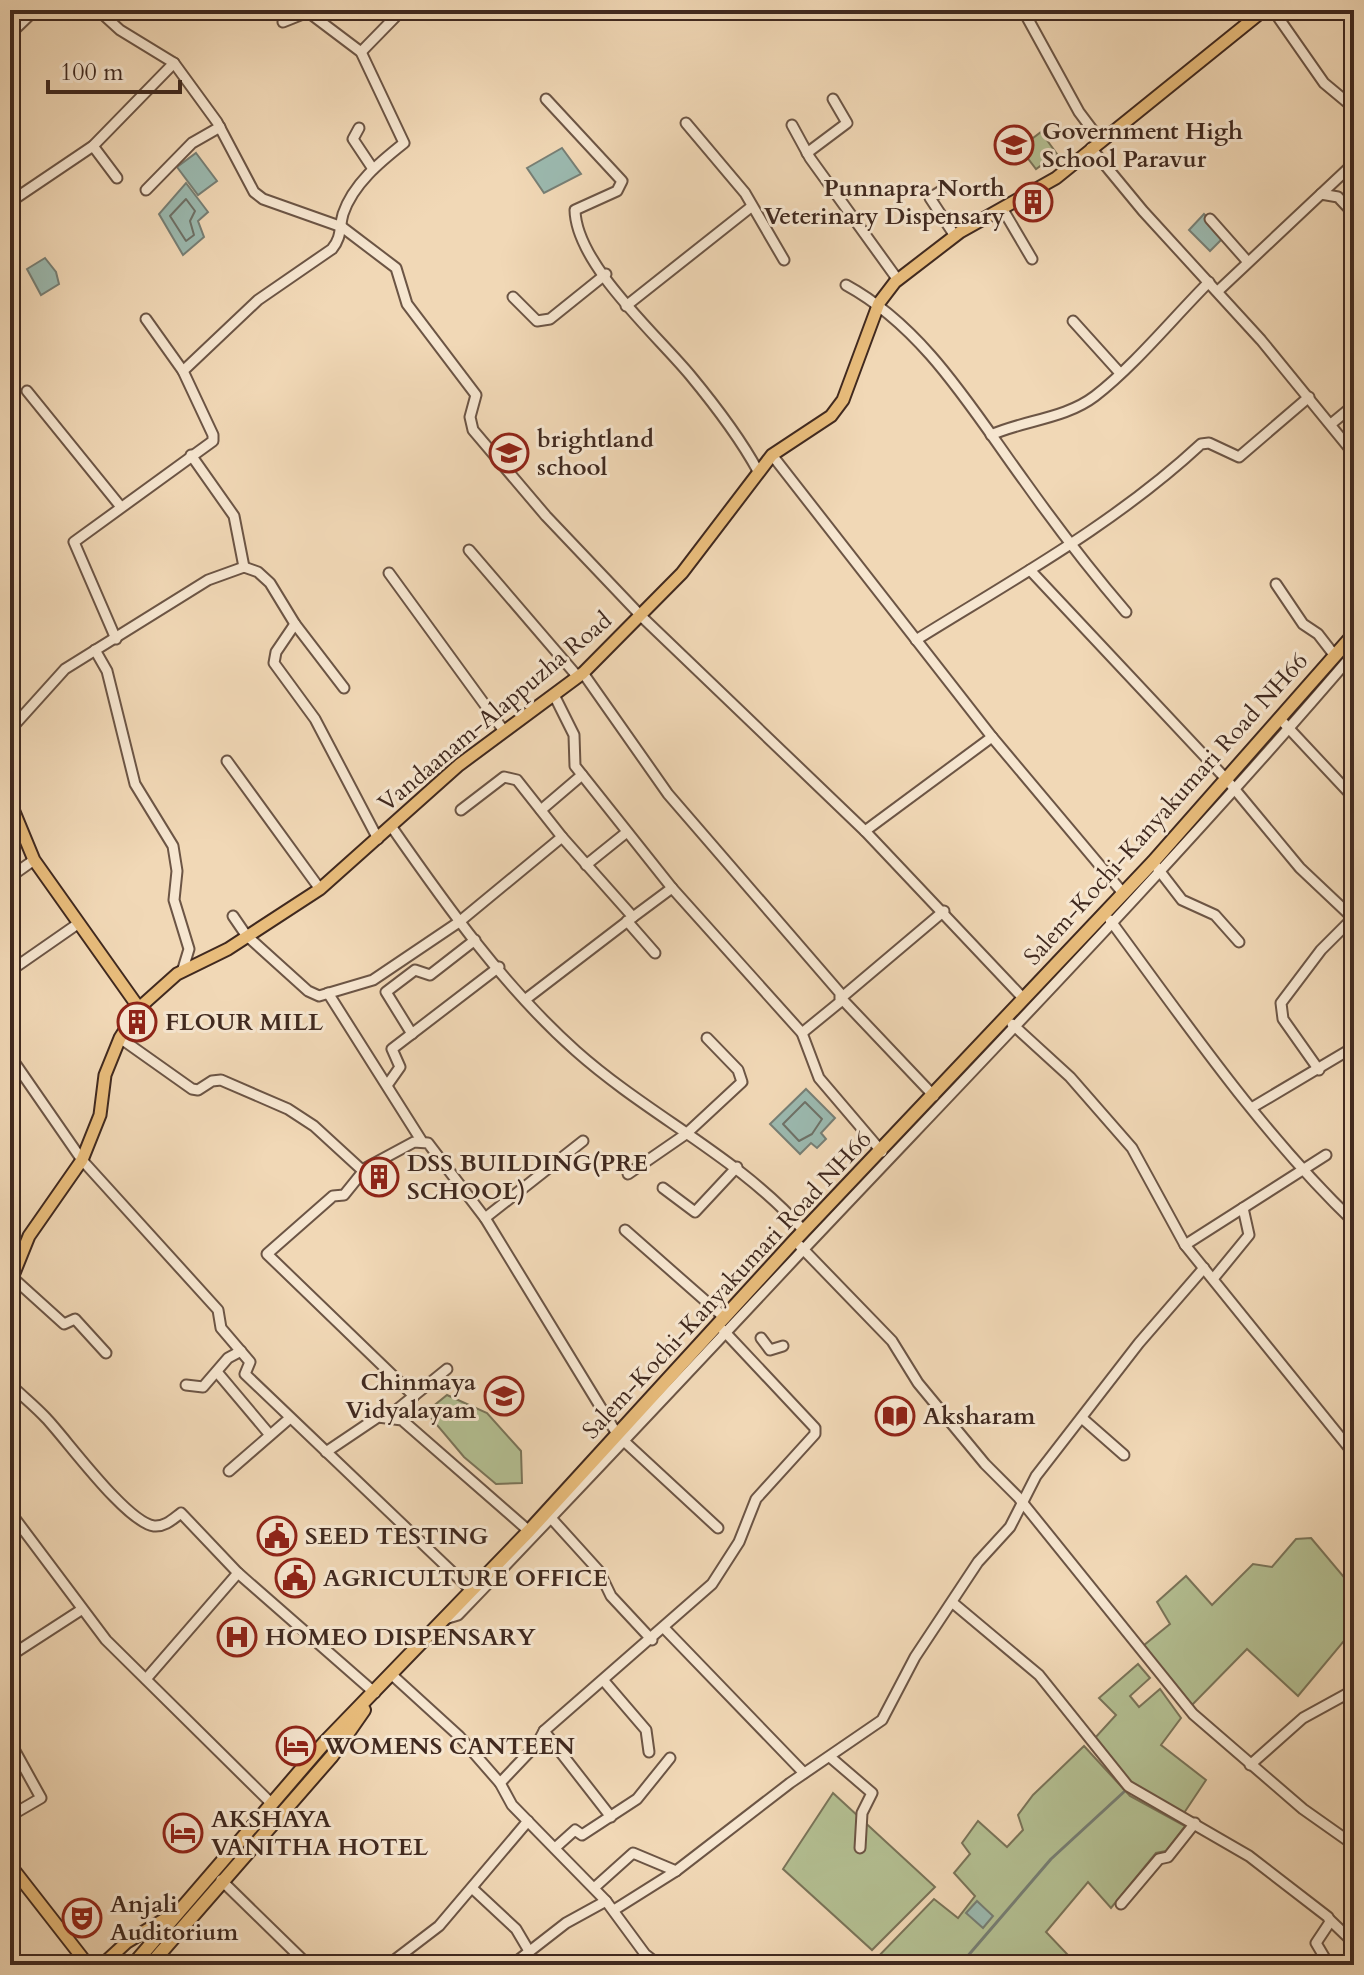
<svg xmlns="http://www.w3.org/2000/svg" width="1364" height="1975" font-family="Cardo,serif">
<rect width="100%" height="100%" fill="#f1d8b6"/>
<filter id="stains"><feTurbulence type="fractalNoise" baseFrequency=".0025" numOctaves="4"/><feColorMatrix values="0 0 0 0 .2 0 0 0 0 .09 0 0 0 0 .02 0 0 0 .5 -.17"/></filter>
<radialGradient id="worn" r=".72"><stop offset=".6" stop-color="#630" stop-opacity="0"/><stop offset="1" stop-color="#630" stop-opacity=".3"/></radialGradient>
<g fill="#b4c093" stroke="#7a7459" stroke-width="2">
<path d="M1041,132L1057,154L1036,169L1020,148Z"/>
<path d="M447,1395L487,1413L521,1451L522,1483L496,1484L464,1457L426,1412Z"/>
<path d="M1311,1538L1354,1589V1629L1298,1696L1247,1649L1192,1705L1143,1646L1170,1624L1157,1602L1186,1576L1212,1605L1253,1564L1272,1567L1296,1539Z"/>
<path d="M1138,1664L1150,1678L1130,1696L1139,1707L1160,1689L1181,1718L1161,1745L1206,1780L1184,1813L1133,1785L1094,1739L1116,1715L1099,1698Z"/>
<path d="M1084,1746L1130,1796L1185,1826L1166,1851L1156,1853L1111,1908L1088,1882L1046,1932L1067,1954L1057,1965H1037L1029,1959L1024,1965H870L934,1899L958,1918L975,1896L954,1873L970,1854L962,1843L978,1821L1007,1847L1023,1830L1018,1815L1033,1795Z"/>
<path d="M833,1793L935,1887L872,1950L783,1869Z"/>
</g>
<g fill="#9bb9af" stroke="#777f75" stroke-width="2">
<path d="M562,148L581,174L544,193L527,168Z"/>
<path d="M196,153L217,181L198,195L177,167Z"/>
<path d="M186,183L208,212L198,221L204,237L183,255L159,214Z"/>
<path d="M1204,214L1226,235L1210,251L1189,230Z"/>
<path d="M45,258L56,272L59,284L41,295L27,269Z"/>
<path d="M806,1089L835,1118L821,1133L826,1139L817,1148L811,1143L800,1154L770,1124Z"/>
<path d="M977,1901L993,1916L983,1928L966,1913Z"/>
</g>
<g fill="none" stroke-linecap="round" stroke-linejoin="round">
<g stroke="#6e7167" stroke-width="2">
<path d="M186,199L195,211L190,221L194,235L186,241L170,216Z"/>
<path d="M805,1102L822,1119L812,1134L799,1141L783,1124Z"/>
</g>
<path stroke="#777f75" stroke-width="3" d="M960,1965L1051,1859L1126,1790"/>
<g stroke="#6c5545" stroke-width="13">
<g id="minor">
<path d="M98,10L120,30L174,63L217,122L254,192L263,199L342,227L396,268L407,304L476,395L470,417L473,430L546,516L642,617L865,831L1023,998"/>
<path d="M1023,10L1079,112L1100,140"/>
<path d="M1273,10L1324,83L1354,108"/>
<path d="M10,34L35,10"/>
<path d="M361,52L402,10"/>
<path d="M546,99L622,181L617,191L575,210C576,264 657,335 690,375C714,404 740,438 758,471"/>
<path d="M686,123L745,193L784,260"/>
<path d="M792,125L810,158L898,280"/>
<path d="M359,128L353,139L373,169"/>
<path d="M93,146L117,178"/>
<path d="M1351,147L1354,152"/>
<path d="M1091,148L1143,211L1261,340L1354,454"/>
<path d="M807,153L847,123L833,99"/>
<path d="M146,190L192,143L220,127"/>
<path d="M941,191L930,198L955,236"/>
<path d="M1321,194L1354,163"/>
<path d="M10,202L93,146L174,63"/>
<path d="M1002,208L1032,259"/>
<path d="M1210,219L1248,262"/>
<path d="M846,285C925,328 973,411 1025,482C1057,527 1090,570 1126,612"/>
<path d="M1218,291L1321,194L1338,197L1354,214"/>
<path d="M513,297L537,321L550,319L606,274"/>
<path d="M626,306L751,207"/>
<path d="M146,319L183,371"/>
<path d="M1073,321L1119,372"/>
<path d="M27,391L121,507"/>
<path d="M1331,424L1354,405"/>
<path d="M991,435C1024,420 1065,419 1095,396C1134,366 1174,317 1209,282"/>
<path d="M191,455L234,516L244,567"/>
<path d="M772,455L992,737L1123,893"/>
<path d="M469,550L578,677"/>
<path d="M1030,570L1227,780L1300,868L1354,919"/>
<path d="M389,573L504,731"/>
<path d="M1276,584L1303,624L1318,634L1335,656"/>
<path d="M295,624L276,652L274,663L315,719L378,839"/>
<path d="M116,639L74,542L213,441V435L183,371L258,300L332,249C342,237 339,228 343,214C353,184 380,162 404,143L361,52L308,12L283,22"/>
<path d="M916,640C1014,579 1116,523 1201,444L1209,443L1239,457L1309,397"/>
<path d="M95,650L107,671L135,784L173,846L177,871L174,900L189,949L182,972"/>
<path d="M583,673L668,794L840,993V1002L802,1033"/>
<path d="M554,695L574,735L575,766L672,888L802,1033L819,1078L882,1152"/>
<path d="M1281,720L1354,798"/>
<path d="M10,730L65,669L208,580L244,567L258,572L270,583L295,624L344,688"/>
<path d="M227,761L320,889"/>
<path d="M461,810L504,777L517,780L562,837"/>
<path d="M541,810L582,775"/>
<path d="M391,826C446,905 504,987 576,1051C649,1116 739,1157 804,1231"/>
<path d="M865,831L992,737"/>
<path d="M586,865L627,832"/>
<path d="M1155,865L1182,900L1215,915L1239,942"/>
<path d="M10,877L34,860"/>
<path d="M233,916L246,935L308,991L319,996L373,980L459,922L562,837L633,917L672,888"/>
<path d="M1110,920C1186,1023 1261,1133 1354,1222"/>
<path d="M627,921L655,953"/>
<path d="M10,971L79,923"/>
<path d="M328,993L421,1140"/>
<path d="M526,999L633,917"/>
<path d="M1012,1024L1070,1077L1132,1148L1185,1245L1354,1454"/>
<path d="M412,1034L386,992L415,970L430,975L475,940"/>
<path d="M120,1038L192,1089L198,1090L212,1081L221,1080L288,1109L314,1126L362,1170L414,1142L428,1143L485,1218L617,1434"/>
<path d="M10,1056L82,1160L218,1310L221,1328L250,1362L245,1374L470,1589"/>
<path d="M1319,1070L1283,1019L1281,1003L1321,950L1353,918"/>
<path d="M388,1084L400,1067L392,1049L499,967"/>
<path d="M934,1096L841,998L944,911"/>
<path d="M1253,1107L1354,1047"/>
<path d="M365,1169L344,1195L333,1196L267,1254L414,1396"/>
<path d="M628,1174L686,1134L742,1082L738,1070L707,1038"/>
<path d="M663,1188L695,1212L737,1167"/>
<path d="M485,1218L583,1141"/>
<path d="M625,1230L725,1318"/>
<path d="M1185,1245L1326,1155"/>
<path d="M800,1246L892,1341L918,1383L985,1464L1018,1497L1193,1714L1303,1809L1354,1845"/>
<path d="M12,1277L64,1324L75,1319L106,1353"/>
<path d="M1213,1279L1249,1235L1243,1208"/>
<path d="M761,1338L770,1350L783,1346"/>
<path d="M217,1372L270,1435"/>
<path d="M10,1384C22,1396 35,1406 46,1418C67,1440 126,1522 154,1526C165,1527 173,1519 181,1513L238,1573L375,1693"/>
<path d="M186,1385L203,1387L228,1358L241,1351"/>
<path d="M389,1416L447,1369"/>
<path d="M1083,1419L1124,1455"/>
<path d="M625,1442L718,1528"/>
<path d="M326,1452L378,1417L402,1420L529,1531"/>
<path d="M229,1471L290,1418"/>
<path d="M10,1512L106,1640L270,1802"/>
<path d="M551,1518L599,1571L611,1596L652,1640"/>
<path d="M953,1603L1039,1675L1128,1786L1249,1856L1328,1917L1330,1922L1316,1943L1329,1965"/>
<path d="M445,1619L458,1615C574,1494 689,1372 803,1250C989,1053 1178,859 1354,653"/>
<path d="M665,1629L804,1773"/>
<path d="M10,1656L81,1610"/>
<path d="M391,1674L459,1736L500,1783L512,1805L606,1901L645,1954L659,1965"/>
<path d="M146,1679L238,1573"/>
<path d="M604,1681L646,1730L649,1752"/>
<path d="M544,1731L611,1817"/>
<path d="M10,1742L41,1798L10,1816"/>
<path d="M830,1757L872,1793L862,1813L860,1848"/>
<path d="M1250,1765L1303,1718L1354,1690"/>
<path d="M500,1783L537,1744L544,1731L712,1584L739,1542L756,1499L815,1434V1428L723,1330"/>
<path d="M555,1848L575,1830L582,1835L637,1799L670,1758"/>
<path d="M221,1880L308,1965"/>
<path d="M472,1888L516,1929L529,1951"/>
<path d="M594,1888L633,1853L676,1871"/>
<path d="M1121,1904L1159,1859L1168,1857L1195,1823"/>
<path d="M614,1910L676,1871L790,1783L882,1720L915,1657L978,1562L1010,1527L1036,1476L1139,1343L1204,1268"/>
<path d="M1330,1920L1354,1943"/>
<path d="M388,1965L439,1926L528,1821"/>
<path d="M512,1965L566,1923L606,1901"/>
</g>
</g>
<g stroke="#40291f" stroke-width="15">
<g id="major">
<path d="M10,802L34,860L139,1008"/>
<path d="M10,1283L29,1236L82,1160L100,1115L105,1075L120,1038L139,1008L177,974L228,949L320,889L459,765L583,673L682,573L772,455L831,416L843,400L879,303L895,282L960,232L1056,178L1264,10"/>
<path d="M10,1865L88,1965"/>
<path d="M102,1965L127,1942L175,1913"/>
</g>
</g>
<g stroke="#40291f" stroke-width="16">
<g id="highway">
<path d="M133,1965L325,1742L529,1531L795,1240L1153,862L1354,634"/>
<path d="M150,1965L332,1756L364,1710"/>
</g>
</g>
<use href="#minor" stroke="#f6e6d0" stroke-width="9"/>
<use href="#major" stroke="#e8bc7b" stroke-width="11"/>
<use href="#highway" stroke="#e8bc7b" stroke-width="12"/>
</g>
<defs>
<g id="school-ring" transform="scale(2)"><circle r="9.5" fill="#f6e6d0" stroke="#8f2418" stroke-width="1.5"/><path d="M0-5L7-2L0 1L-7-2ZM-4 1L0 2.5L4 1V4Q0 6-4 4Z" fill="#8f2418"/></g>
<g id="building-ring" transform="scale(2)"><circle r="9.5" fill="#f6e6d0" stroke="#8f2418" stroke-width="1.5"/><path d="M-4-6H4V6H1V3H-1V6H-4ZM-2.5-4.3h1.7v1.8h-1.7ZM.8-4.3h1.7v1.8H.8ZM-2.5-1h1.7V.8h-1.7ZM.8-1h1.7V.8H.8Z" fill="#8f2418"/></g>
<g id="library-ring" transform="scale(2)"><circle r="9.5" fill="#f6e6d0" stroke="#8f2418" stroke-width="1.5"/><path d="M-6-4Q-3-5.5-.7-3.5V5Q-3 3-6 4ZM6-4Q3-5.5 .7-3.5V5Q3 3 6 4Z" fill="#8f2418"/></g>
<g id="civic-ring" transform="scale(2)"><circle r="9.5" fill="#f6e6d0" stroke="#8f2418" stroke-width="1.5"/><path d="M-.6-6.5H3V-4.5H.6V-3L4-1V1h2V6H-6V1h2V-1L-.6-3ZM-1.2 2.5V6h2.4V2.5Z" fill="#8f2418"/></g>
<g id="hospital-ring" transform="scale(2)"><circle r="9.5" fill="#f6e6d0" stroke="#8f2418" stroke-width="1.5"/><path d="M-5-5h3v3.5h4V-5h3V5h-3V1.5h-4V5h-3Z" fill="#8f2418"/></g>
<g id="hotel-ring" transform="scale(2)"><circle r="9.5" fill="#f6e6d0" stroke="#8f2418" stroke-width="1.5"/><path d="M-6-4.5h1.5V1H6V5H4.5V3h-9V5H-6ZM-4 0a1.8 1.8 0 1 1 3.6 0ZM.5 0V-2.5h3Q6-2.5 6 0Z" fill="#8f2418"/></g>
<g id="theatre-ring" transform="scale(2)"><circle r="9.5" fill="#f6e6d0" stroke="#8f2418" stroke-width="1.5"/><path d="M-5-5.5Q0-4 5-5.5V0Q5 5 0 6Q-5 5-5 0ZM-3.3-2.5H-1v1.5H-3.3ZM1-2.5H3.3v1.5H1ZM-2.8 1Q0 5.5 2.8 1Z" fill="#8f2418"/></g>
</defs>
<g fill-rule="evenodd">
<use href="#school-ring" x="1014" y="145"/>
<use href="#building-ring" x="1033" y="202"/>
<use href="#school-ring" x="509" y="453"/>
<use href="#building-ring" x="137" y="1022"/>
<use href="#building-ring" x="379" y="1177"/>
<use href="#school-ring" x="504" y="1396"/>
<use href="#library-ring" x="895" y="1416"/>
<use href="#civic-ring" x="277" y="1536"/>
<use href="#civic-ring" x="295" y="1578"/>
<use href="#hospital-ring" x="237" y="1637"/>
<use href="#hotel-ring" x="296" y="1746"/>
<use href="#hotel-ring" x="183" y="1833"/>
<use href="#theatre-ring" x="82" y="1918"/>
</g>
<g text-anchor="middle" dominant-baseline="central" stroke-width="6" stroke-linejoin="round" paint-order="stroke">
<g font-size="24" font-weight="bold" fill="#40291f" stroke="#f6e6d0" text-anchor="start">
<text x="1042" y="131">Government High<tspan x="1042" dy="28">School Paravur</tspan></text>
<text x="1005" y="188" text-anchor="end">Punnapra North<tspan x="1005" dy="28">Veterinary Dispensary</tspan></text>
<text x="537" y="439">brightland<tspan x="537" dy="28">school</tspan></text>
<text x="165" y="1022">FLOUR MILL</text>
<text x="407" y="1163">DSS BUILDING(PRE<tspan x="407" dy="28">SCHOOL)</tspan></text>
<text x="476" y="1382" text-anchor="end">Chinmaya<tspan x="476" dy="28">Vidyalayam</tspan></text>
<text x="923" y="1416">Aksharam</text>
<text x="305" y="1536">SEED TESTING</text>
<text x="323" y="1578">AGRICULTURE OFFICE</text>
<text x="265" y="1637">HOMEO DISPENSARY</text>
<text x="324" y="1746">WOMENS CANTEEN</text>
<text x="211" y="1819">AKSHAYA<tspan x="211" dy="28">VANITHA HOTEL</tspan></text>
<text x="110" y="1904">Anjali<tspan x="110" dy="28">Auditorium</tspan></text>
</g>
<g font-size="24" fill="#40291f" stroke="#f6e6d0">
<text transform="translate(495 712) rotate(-40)">Vandaanam-Alappuzha Road</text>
<text transform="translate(1166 809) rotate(-48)">Salem-Kochi-Kanyakumari Road NH66</text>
<text transform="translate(727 1285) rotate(-47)">Salem-Kochi-Kanyakumari Road NH66</text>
</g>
</g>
<rect width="1364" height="1975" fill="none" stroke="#f1d8b6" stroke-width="40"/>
<rect x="12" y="12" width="1340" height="1951" fill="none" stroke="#40291f" stroke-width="4"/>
<rect x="20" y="20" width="1324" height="1935" fill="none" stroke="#40291f" stroke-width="2"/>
<path d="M48 80v12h132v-12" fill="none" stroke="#40291f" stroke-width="4"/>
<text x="60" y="80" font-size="24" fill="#40291f" stroke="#f6e6d0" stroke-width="6" paint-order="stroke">100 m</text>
<rect width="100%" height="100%" filter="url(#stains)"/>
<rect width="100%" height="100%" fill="url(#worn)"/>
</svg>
